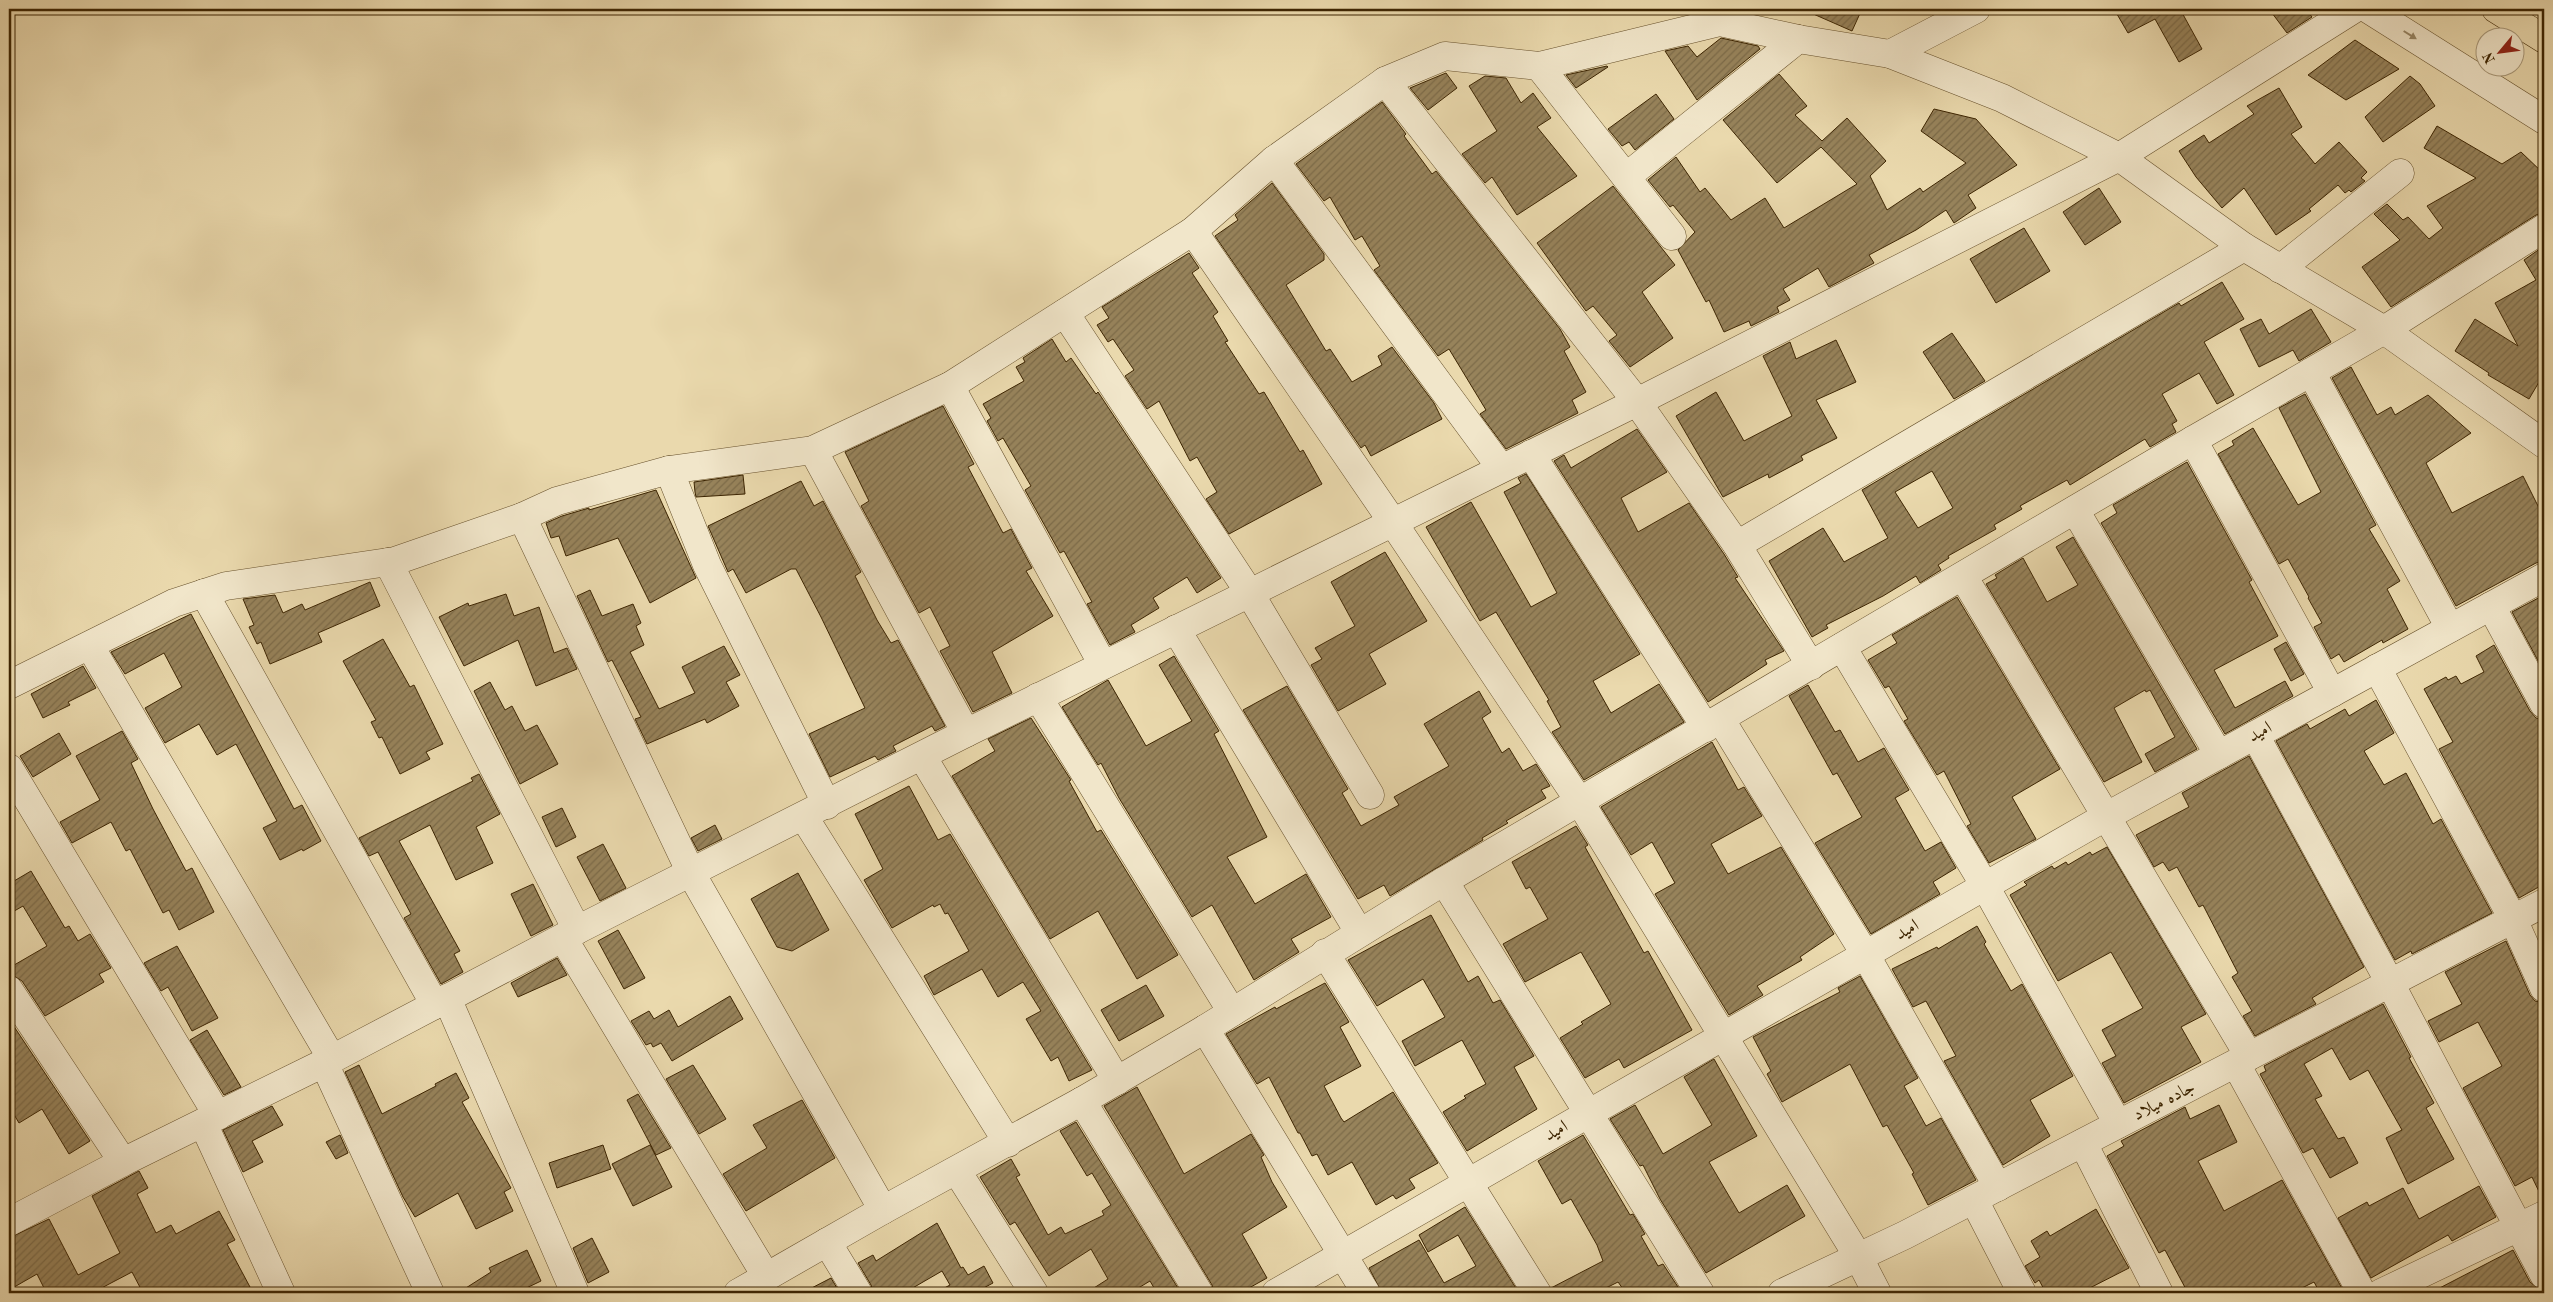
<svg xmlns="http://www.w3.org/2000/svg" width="2553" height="1302" font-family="'Old Standard TT',Amiri,serif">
<defs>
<pattern id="building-hatch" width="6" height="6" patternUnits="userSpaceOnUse" patternTransform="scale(1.25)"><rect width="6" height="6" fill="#97835b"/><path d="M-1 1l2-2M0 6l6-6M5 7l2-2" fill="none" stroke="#7c6b49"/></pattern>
</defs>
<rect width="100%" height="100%" fill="#ead9ad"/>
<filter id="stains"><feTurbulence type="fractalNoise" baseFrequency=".004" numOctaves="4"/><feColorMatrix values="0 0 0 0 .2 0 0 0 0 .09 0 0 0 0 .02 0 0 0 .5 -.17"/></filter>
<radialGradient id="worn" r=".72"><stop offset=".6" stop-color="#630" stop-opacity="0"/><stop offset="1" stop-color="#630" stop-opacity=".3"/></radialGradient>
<g fill="url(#building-hatch)" stroke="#3d2502" fill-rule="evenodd">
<path d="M1802,9H1862L1852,31Z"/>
<path d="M2114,9H2180L2202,49L2179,62L2155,19L2128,33Z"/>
<path d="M2269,9H2306L2312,17L2287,33Z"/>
<path d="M1721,38L1758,46L1760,49L1697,100L1665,51L1688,46L1697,57Z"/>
<path d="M2355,40L2399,69L2346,100L2308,75Z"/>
<path d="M1607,66L1608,67L1576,88L1566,75Z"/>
<path d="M1446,73L1457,88L1428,110L1410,88Z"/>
<path d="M1779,74L1807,106L1795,115L1822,141L1847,118L1886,161L1870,176L1887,210L1920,188L1923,192L1966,163L1921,131L1934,109L1976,119L2017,165L1968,195L1976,208L1954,223L1946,210L1916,230L1869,255L1874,263L1829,287L1818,268L1783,289L1790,300L1777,307L1779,312L1751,326L1749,321L1724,332L1709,300L1706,302L1678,250L1695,232L1673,205L1670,207L1648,180L1676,157L1700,192L1705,188L1731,220L1765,198L1784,228L1857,184L1821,147L1777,183L1723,120Z"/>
<path d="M1485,76L1506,78L1521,103L1533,93L1551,118L1537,127L1577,176L1517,215L1492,177L1485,183L1462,154L1497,131L1469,86Z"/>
<path d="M2410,76L2420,84L2435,106L2383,142L2365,117Z"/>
<path d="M2279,88L2302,127L2291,134L2315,164L2339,142L2367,172L2361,178L2365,181L2351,192L2349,190L2345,193L2338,185L2309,209L2311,211L2276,235L2244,188L2222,208L2196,177L2179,151L2204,135L2209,143L2254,114L2247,106Z"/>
<path d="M1656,94L1674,119L1635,150L1629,142L1622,146L1608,129Z"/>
<path d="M1382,102L1406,134L1404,136L1432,174L1436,171L1560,329L1570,347L1564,351L1586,392L1572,400L1578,413L1506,449L1480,414L1486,410L1449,349L1438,356L1374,270L1380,266L1362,236L1355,240L1330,197L1324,201L1296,164Z"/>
<path d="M2437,126L2502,164L2521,152L2544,174V213L2536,215L2391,307L2362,267L2400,240L2374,214L2387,204L2403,220L2408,217L2429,239L2443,228L2427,206L2476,178L2424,148Z"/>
<path d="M1272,183L1324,254V260L1286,285L1326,351L1330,349L1352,382L1382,365L1378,356L1392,347L1434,403L1442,419L1371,456L1365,445L1361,448L1215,236L1238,220L1235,215Z"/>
<path d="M1613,186L1675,265L1642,292L1673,338L1630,367L1609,341L1617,335L1593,306L1586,311L1537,243Z"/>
<path d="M2099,188L2121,222L2085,245L2063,212Z"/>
<path d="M2024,228L2050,271L1996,303L1970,259Z"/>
<path d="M2544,246V393L2539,382L2529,399L2488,375L2489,373L2455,351L2475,319L2518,346L2495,303L2536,280L2524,260Z"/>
<path d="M1189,253L1199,268L1192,273L1218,312L1213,316L1228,341L1225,342L1259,394L1264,392L1300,452L1303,450L1322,484L1229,534L1206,499L1217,492L1197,457L1190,461L1159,401L1147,409L1125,376L1134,370L1113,339L1108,342L1097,325L1109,318L1102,307Z"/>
<path d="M2222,282L2244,319L2204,342L2234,395L2217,404L2199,373L2162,394L2177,421L2172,424L2176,432L2150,447L2145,439L2070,485L2067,480L2020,506L2022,509L1994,525L1996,529L1948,556L1949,558L1938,565L1941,570L1920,583L1916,576L1883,596L1826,625L1828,628L1812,637L1769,561L1823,528L1844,562L1888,538L1862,490L2179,303L2181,306ZM1932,471L1953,508L1918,528L1895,492Z"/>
<path d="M2311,309L2331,342L2299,361L2293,350L2259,367L2240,329L2261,319L2269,334Z"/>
<path d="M1952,333L1985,381L1954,399L1923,352Z"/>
<path d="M1052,339L1066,362L1071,358L1096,394L1098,392L1221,578L1197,593L1187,577L1153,598L1159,608L1131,625L1135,632L1110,645L1087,604L1092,602L1064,551L1060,553L1025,490L1031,486L1003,438L998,441L987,421L991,418L983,404L1024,381L1016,367L1025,362L1023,358Z"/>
<path d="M1836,340L1856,382L1816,400L1837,438L1801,456L1803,460L1769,478L1768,474L1723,497L1676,416L1716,392L1744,441L1792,416L1763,356L1790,342L1796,359Z"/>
<path d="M2351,367L2377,415L2391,407L2395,415L2428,395L2471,433L2426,463L2452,513L2523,476L2544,518V561L2536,563L2456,606L2332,378Z"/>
<path d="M2305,394L2376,525L2369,529L2400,581L2387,589L2408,629L2383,643L2382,640L2344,662L2339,654L2331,659L2314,627L2322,623L2308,598L2309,597L2288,559L2279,564L2218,454L2234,445L2232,441L2253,428L2298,505L2321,492L2279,408Z"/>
<path d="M943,406L974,464L968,467L1003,533L1011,529L1032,568L1026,571L1053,616L992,652L1012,693L973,712L940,651L950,646L930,607L919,613L861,506L869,501L845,452Z"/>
<path d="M1637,429L1667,472L1621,498L1638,532L1689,503L1724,554L1738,577L1735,578L1784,651L1765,660L1767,664L1708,702L1554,461L1564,455L1571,468Z"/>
<path d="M2187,462L2252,580L2249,582L2278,636L2214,670L2235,708L2285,681L2293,696L2225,734L2101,523L2117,513L2113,505Z"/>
<path d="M1526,474L1640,654L1593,681L1611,713L1659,684L1684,722L1584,780L1552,732L1561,727L1547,701L1549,700L1496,612L1480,621L1426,527L1471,502L1531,607L1557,593L1504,492L1521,483L1518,478Z"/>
<path d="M743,475L745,494L696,497L695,492L694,482Z"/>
<path d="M801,481L814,506L823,501L861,572L855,576L877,620L891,643L898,640L945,726L935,731L932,726L893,746L896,751L878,760L875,756L830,777L809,734L865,708L821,617L796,569H791L746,593L733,569L728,572L708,526Z"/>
<path d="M656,490L696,578L650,603L618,538L566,556L559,536L551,538L546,523L562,516L589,508V510Z"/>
<path d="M2073,537L2197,749L2155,772L2145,754L2175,737L2150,690L2146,692L2145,690L2114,708L2142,762L2104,782L1986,584L1997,578L1995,575L2023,558L2047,602L2078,585L2056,547Z"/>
<path d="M1385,552L1427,621L1369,654L1386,684L1338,711L1311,665L1322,659L1315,648L1355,626L1331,582Z"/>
<path d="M370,582L380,606L318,633L322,642L270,664L261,642L257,644L249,627L254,625L243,599L275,595L283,613L302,604L305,610Z"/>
<path d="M590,590L602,616L633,604L641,623L636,626L644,645L630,652L659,709L695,693L682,667L724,646L740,675L726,682L739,706L707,723L705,719L647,744L635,719L641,717L612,660L608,662L577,596Z"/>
<path d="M506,594L514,616L539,607L554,653L567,648L577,669L536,686L518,640L464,666L439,617L468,603L469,606Z"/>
<path d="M2544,595V672L2512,612Z"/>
<path d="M1957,597L2060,769L2012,797L2036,839L1989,863L1967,826L1971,824L1944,771L1937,775L1904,721L1908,719L1889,686L1885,688L1868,660L1897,643L1892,635Z"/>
<path d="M191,614L294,809L302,805L321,841L303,851L302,849L280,860L263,828L277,821L236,744L217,755L199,724L165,743L145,708L182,687L164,653L125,674L111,652Z"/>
<path d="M383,639L410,687L414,685L443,744L426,752L430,759L400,774L382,737L379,738L371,722L376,720L343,661Z"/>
<path d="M2286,642L2304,674L2291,681L2274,649Z"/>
<path d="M2494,645L2530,711L2536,718L2544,720V884L2519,898L2439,749L2453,742L2424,689L2446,677L2448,680L2456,676L2461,684L2484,672L2476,656Z"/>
<path d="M1174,656L1219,731L1214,734L1267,837L1227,857L1255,904L1306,874L1331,917L1291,939L1299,952L1254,980L1212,905L1192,917L1119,798L1101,763L1098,765L1062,707L1108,680L1146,746L1192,721L1159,665Z"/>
<path d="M83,666L96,688L68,702L70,705L43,718L31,694Z"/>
<path d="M490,682L505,710L512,706L525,731L537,725L558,764L520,784L474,691Z"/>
<path d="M1808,685L1835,732L1840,730L1858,762L1884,748L1909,790L1895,798L1925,851L1941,842L1956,868L1933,882L1940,894L1871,934L1815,843L1862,817L1837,773L1833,775L1789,696Z"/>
<path d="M1287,686L1348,789L1342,793L1361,826L1399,805L1394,797L1449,766L1424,724L1479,691L1491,712L1482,718L1502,753L1509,748L1523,771L1536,764L1550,786L1541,790L1546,798L1506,821L1508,823L1482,838L1483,840L1390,896L1384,885L1358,899L1243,710Z"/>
<path d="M2376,700L2394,733L2364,751L2384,785L2406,773L2433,824L2441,819L2492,913L2412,954L2411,951L2395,960L2276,741L2307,724L2310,729L2345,709L2349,716Z"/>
<path d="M1031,718L1071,780L1069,781L1097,832L1101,830L1178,955L1137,979L1098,911L1050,939L952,776L995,751L988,739Z"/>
<path d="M122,731L138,759L131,763L153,809L186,871L192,868L214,912L179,930L169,910L163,913L130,849L126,851L111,822L72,843L60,822L100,800L76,756Z"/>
<path d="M59,733L71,754L33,777L20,756Z"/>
<path d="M1712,742L1738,790L1744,787L1762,816L1711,844L1728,874L1781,847L1834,934L1800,957L1802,960L1757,986L1763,995L1729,1015L1655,894L1675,883L1652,842L1631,855L1601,807Z"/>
<path d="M2249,756L2364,967L2312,998L2316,1004L2255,1036L2243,1016L2252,1011L2232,977L2238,973L2203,905L2199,907L2177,867L2169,871L2163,862L2154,867L2136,835L2189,807L2182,793Z"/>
<path d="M479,774L500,814L476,827L493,863L456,880L430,825L399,841L460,951L454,954L463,972L441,984L404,918L411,914L378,852L369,856L359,838L473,781L471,778Z"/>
<path d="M909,786L938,840L950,834L1092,1070L1069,1081L1058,1057L1051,1061L1026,1019L1041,1011L1023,982L998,997L982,969L934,995L924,976L969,951L948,913L945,914L940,904L934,907L933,905L892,928L864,880L883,869L855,814Z"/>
<path d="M562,808L576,837L556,847L542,817Z"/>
<path d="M715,825L722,839L698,851L691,838Z"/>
<path d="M1576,826L1588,845L1585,847L1644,953L1648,951L1692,1030L1624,1068L1619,1059L1585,1078L1560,1038L1583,1024L1581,1022L1611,1004L1581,952L1525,982L1503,944L1548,919L1530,887L1526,889L1512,862Z"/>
<path d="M603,844L626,888L600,901L577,857Z"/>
<path d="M2107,847L2206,1014L2181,1027L2201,1062L2124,1103L2102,1063L2116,1056L2102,1030L2143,1008L2111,952L2058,981L2010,895L2027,885L2024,882L2052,866L2054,869L2066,862L2068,865L2090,852L2092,855Z"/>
<path d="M31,871L65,928L69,926L78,941L90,934L111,968L99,974L104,982L45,1016L22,981L14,976L9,968L47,946L23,906L9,914V884Z"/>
<path d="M798,873L829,930L792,951L777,947L751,899Z"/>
<path d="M533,884L553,925L531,936L511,894Z"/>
<path d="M1431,915L1468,982L1478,976L1493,1003L1500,1000L1534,1056L1514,1067L1537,1109L1467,1151L1443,1112L1466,1098L1464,1096L1486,1084L1462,1040L1415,1066L1402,1041L1445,1017L1423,979L1377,1006L1348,960Z"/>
<path d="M1977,926L1986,942L1984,944L2011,991L2022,984L2073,1076L2030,1100L2050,1136L2003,1165L1944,1061L1956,1056L1926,1001L1913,1007L1892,969L1937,947L1938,949Z"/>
<path d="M618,930L645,978L624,989L598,941Z"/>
<path d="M2506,941L2530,995L2535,1001L2544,1003L2543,1200L2532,1177L2515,1186L2463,1088L2502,1066L2478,1022L2439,1042L2428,1021L2462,1004L2445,972Z"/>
<path d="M177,946L218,1018L192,1031L168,987L161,991L144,963Z"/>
<path d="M557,958L567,975L518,997L511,983Z"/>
<path d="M1860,976L1918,1078L1904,1086L1926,1126L1941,1118L1976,1180L1928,1205L1912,1174L1914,1173L1887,1125L1883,1127L1850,1064L1782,1102L1767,1074L1771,1071L1753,1037L1840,992L1838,988Z"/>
<path d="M1325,983L1349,1022L1340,1027L1361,1066L1324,1086L1341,1118L1344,1122L1393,1092L1438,1163L1409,1179L1415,1188L1396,1199L1393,1195L1376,1205L1352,1162L1328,1175L1317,1154L1312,1156L1300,1133H1298L1269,1077L1257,1084L1226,1034L1275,1007L1276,1009Z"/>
<path d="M1146,985L1164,1016L1119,1041L1101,1010Z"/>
<path d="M730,996L743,1019L672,1061L661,1043L653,1047L651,1043L646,1045L631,1021L649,1011L654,1019L669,1010L678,1027Z"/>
<path d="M2383,1004L2411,1057L2409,1058L2434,1103L2426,1108L2454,1159L2408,1184L2386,1138L2402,1130L2368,1070L2350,1080L2332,1048L2304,1064L2322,1096L2315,1099L2338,1139L2344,1137L2358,1163L2330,1178L2313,1148L2303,1153L2260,1074L2266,1071L2264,1066Z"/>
<path d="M9,1019L90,1141L69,1154L42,1109L19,1123L9,1106Z"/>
<path d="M207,1030L241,1087L224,1095L190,1040Z"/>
<path d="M1714,1059L1757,1136L1709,1162L1739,1213L1787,1185L1805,1216L1706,1273L1660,1199L1643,1165L1640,1166L1610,1119L1635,1105L1663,1154L1712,1125L1684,1077Z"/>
<path d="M359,1065L382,1114L436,1086L435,1084L456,1073L469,1098L462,1102L511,1188L504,1192L513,1211L476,1229L458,1193L415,1217L403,1197L345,1072Z"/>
<path d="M693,1065L726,1119L699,1134L666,1079Z"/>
<path d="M1137,1087L1184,1174L1251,1134L1264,1155L1261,1157L1272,1182L1287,1207L1242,1234L1267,1278L1240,1293H1215L1212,1285L1104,1106Z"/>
<path d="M638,1094L671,1148L656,1155L627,1100Z"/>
<path d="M802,1100L835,1158L746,1211L723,1174L767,1148L753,1125Z"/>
<path d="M2219,1105L2237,1142L2198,1161L2224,1211L2282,1180L2344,1292L2320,1293L2314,1282L2292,1293H2188L2165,1250L2159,1253L2107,1156L2124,1146L2121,1141L2185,1107L2190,1119Z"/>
<path d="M272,1106L283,1125L252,1141L263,1162L243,1172L223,1130Z"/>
<path d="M1076,1122L1181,1293H1157L1150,1281L1130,1293H1086L1108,1279L1091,1249L1049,1276L1015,1222L1010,1225L980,1177L1011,1159L1020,1175L1016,1177L1048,1235L1061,1227L1065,1234L1104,1215L1102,1211L1111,1205L1092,1173L1087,1176L1060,1131Z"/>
<path d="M340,1135L348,1153L336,1159L326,1142Z"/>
<path d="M1583,1135L1630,1215L1633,1214L1645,1234L1641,1236L1658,1266L1663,1264L1682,1293H1626L1618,1282L1596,1293H1552L1551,1288L1603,1261L1597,1245L1571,1199L1562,1204L1538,1161Z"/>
<path d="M603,1145L611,1169L557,1188L549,1163Z"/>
<path d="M650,1145L672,1187L633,1206L612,1164Z"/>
<path d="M139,1171L148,1188L137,1194L156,1233L171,1225L176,1234L219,1211L235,1240L227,1244L250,1287L238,1293H143L132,1272L92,1293H43L46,1292L37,1274L9,1290V1238L49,1219L78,1275L120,1253L92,1196Z"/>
<path d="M2479,1186L2496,1217L2452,1241L2448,1235L2371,1278L2338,1218L2367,1202L2369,1206L2403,1188L2419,1219Z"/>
<path d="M1465,1207L1519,1293H1382L1369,1268L1419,1240L1444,1283L1476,1266L1458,1235L1428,1252L1419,1235Z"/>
<path d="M2096,1209L2129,1268L2080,1293H2046L2039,1280L2035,1283L2025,1266L2040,1257L2031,1241L2047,1231L2050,1236Z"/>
<path d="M937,1223L961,1268L963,1267L968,1275L984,1266L993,1283L978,1291L979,1293H935L950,1285L942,1271L904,1293H874L871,1285L858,1263L873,1255L876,1261Z"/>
<path d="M592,1238L609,1272L588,1283L573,1248Z"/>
<path d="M527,1250L541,1281L516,1293H458L491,1272L489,1268Z"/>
<path d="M2513,1250L2530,1282L2539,1289L2531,1293H2430Z"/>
<path d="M831,1278L840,1293H802Z"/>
</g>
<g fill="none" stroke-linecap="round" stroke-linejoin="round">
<g stroke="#68522d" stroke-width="29">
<g id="minor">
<path d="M2368,9L2544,120"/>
<path d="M1890,54L1976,9"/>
<path d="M1539,66L1672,236"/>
<path d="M1385,81L1637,402L1737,545L1811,666"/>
<path d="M1274,160L1501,468"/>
<path d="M1626,177L1798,39"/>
<path d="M1193,231L1392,521L1580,802L1859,1258L1877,1293"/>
<path d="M2280,269L2400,173"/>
<path d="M1065,313L1249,592L1370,795"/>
<path d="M2311,372L2450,628"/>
<path d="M950,386L1103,665"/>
<path d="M2193,440L2332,693"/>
<path d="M813,450L966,733"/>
<path d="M1531,454L1706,728"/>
<path d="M669,470L707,565L827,805"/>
<path d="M2075,510L2219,755"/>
<path d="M522,517L691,873L883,1210"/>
<path d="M1737,545L2244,247"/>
<path d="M388,562L577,930"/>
<path d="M1963,576L2249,1056"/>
<path d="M204,593L435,1005"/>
<path d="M2491,606L2544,704"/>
<path d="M1176,629L1359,932"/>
<path d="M90,646L332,1059"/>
<path d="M1842,647L1985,886L2118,1124"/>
<path d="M2377,668L2513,919L2544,988"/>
<path d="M9,685L174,603L226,586L395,561L522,517L557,501L669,470L813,450L950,386L1193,231L1274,160L1385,81L1445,56L1539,66L1720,22L1798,39L1890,54L2002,98L2119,157L2244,247L2384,330L2544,444"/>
<path d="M1038,697L1232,1012"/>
<path d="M1721,720L1865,954L1998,1187"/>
<path d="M2255,735L2390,983L2544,1275"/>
<path d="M922,756L1117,1081"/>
<path d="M9,768L218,1116"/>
<path d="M804,817L1008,1143"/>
<path d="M1444,881L1700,1293"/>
<path d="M563,938L766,1276"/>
<path d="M1325,953L1537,1293"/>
<path d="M9,990L123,1162"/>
<path d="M447,998L575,1293"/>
<path d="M1205,1029L1366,1293"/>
<path d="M324,1063L430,1293"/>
<path d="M2236,1064L2362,1293"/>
<path d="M1082,1101L1199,1293"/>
<path d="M203,1123L281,1293"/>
<path d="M2083,1143L2159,1293"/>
<path d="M957,1171L1034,1293"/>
<path d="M1974,1200L2022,1293"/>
<path d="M9,1222L123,1162L332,1059L577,930L966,733L1637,402L2119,157L2354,9"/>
<path d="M827,1242L858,1293"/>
<path d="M738,1293L883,1210L1082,1101L1205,1029L1444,881L2193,440L2384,330L2544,228"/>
<path d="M1276,1293L2107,816L2544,577"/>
<path d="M1782,1293L1905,1235L2544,903"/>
<path d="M2381,1293L2544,1215"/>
</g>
</g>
<g stroke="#3d2502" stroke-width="29">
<path id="highway" d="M2496,9L2544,39"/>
</g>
<use href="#minor" stroke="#f1e6ca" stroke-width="28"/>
<use href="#highway" stroke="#ead9ad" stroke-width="28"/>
</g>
<defs><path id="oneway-solid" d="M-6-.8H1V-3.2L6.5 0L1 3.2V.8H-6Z" transform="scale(1.25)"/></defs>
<use fill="#978666" href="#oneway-solid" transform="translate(2410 35) rotate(32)"/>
<g text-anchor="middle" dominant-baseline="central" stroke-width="5" stroke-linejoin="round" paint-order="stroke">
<g font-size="18" fill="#3d2502" stroke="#f1e6ca">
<text transform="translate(2260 732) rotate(-29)">امید</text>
<text transform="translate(1907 930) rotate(-30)">امید</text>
<text transform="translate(2164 1101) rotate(-27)">جاده میلاد</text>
<text transform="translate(1556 1131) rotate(-30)">امید</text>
</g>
</g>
<rect width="2553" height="1302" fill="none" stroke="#ead9ad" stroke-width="30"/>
<rect x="10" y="10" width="2533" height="1282" fill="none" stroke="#3d2502" stroke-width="2.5"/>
<rect x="15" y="15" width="2523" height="1272" fill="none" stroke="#3d2502"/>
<g transform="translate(2500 52) rotate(241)"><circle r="24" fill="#f1e6ca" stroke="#a9997a"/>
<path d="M0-4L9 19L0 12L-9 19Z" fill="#8f2418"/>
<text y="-8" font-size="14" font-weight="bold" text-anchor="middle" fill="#3d2502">N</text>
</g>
<rect width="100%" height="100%" filter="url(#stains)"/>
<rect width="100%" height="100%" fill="url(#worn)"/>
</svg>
